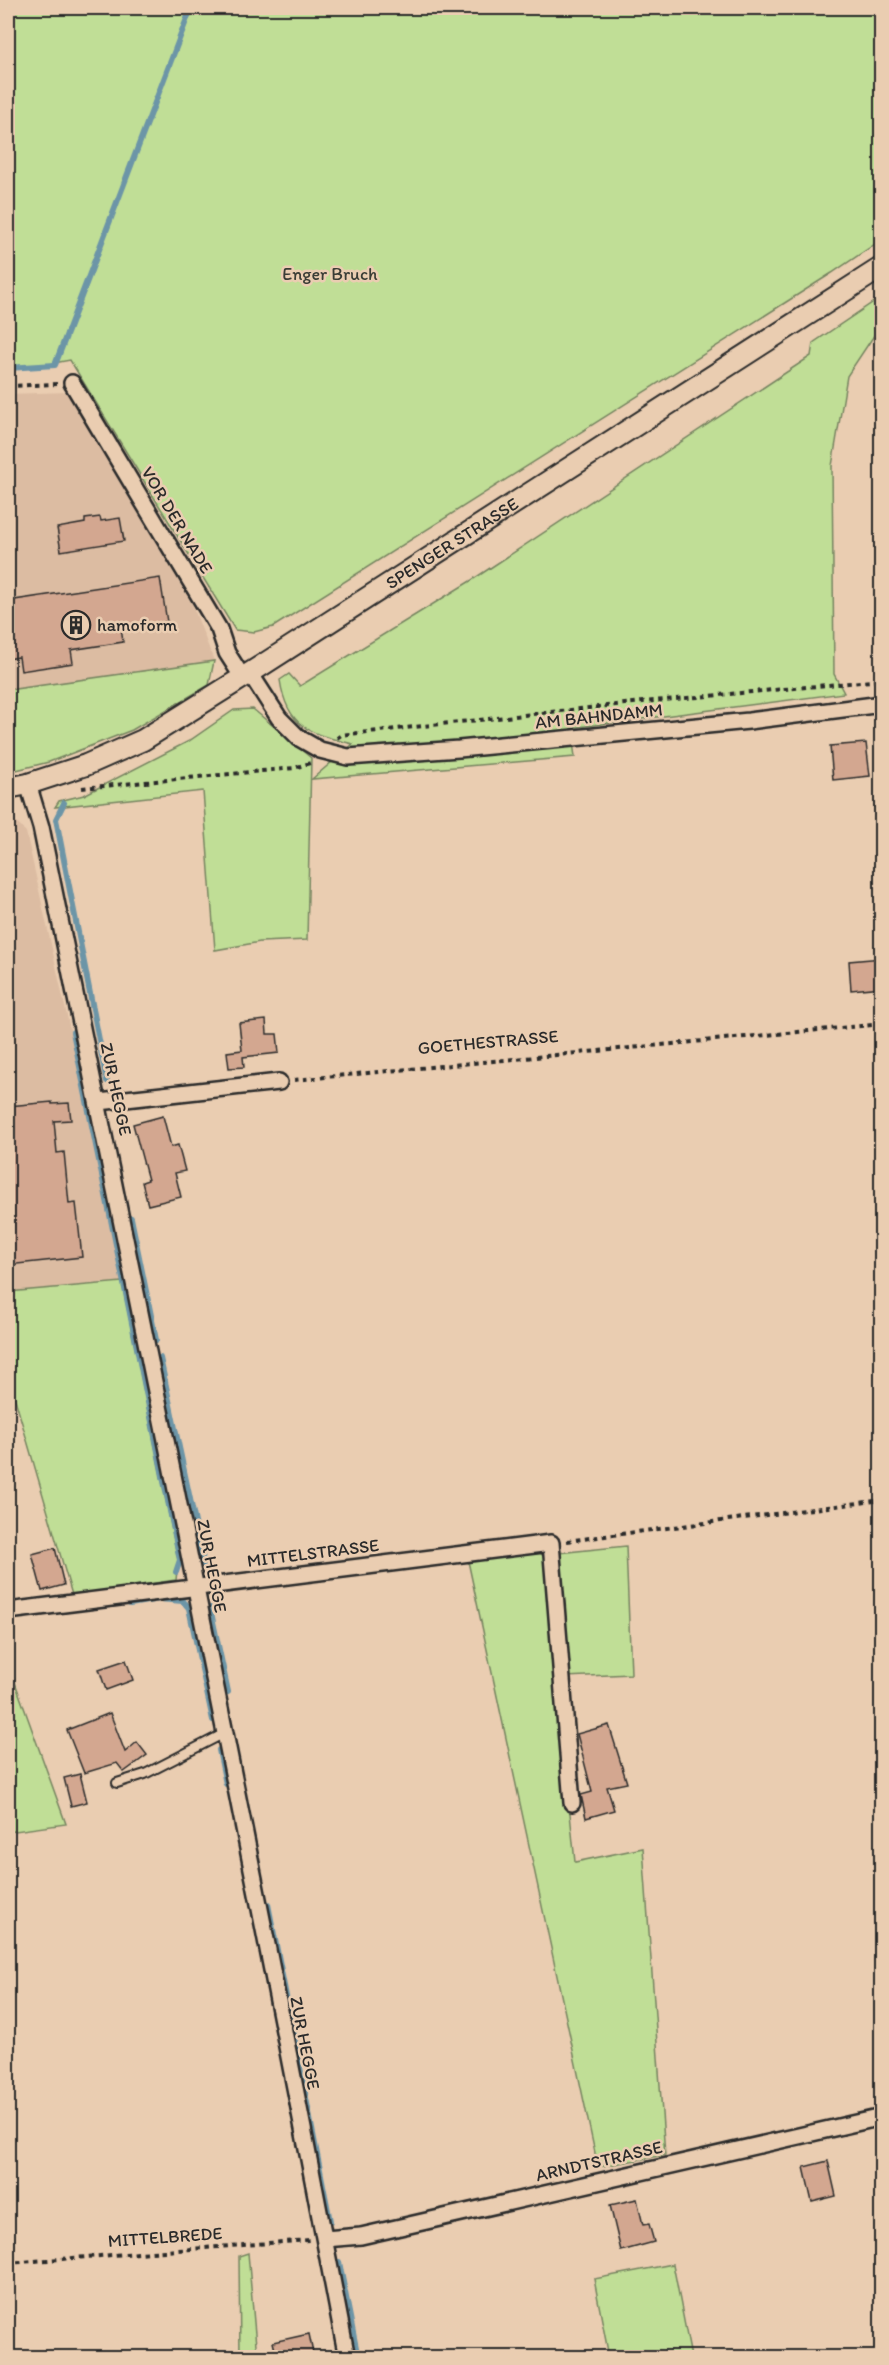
<svg xmlns="http://www.w3.org/2000/svg" width="889" height="2365" font-family="Itim,sans-serif">
<rect width="100%" height="100%" fill="#eacdb1"/>
<filter id="ink" filterUnits="userSpaceOnUse"><feTurbulence type="fractalNoise" baseFrequency=".0167" numOctaves="2"/><feDisplacementMap in="SourceGraphic" scale="12" xChannelSelector="R" yChannelSelector="G"/><feConvolveMatrix kernelMatrix="1 2 1 2 8 2 1 2 1" color-interpolation-filters="sRGB"/></filter>
<g filter="url(#ink)">
<g fill="#dcbca2">
<path d="M68,392L192,604L214,661L8,690V394Z"/>
<path d="M8,815L26,832L124,1271L122,1282L8,1292Z"/>
</g>
<g fill="#c0de96" stroke="#768460" stroke-width="1.5">
<path d="M8,8H881V240L832,273L273,627L254,632L235,630L70,360L38,366L8,367Z"/>
<path d="M881,297V325L847,376L832,466L834,674L844,693L571,728L575,757L312,779L353,744C311,734 287,728 280,680L289,674L300,686L472,580L811,356L813,343Z"/>
<path d="M214,661L209,685L132,730L49,762L8,772V690Z"/>
<path d="M253,709L311,758L307,940L260,942L215,950L203,791L55,807L59,801L84,795L189,741L234,710Z"/>
<path d="M122,1282L178,1560L176,1580L72,1595L8,1375V1292Z"/>
<path d="M626,1546L631,1674L565,1677L558,1553Z"/>
<path d="M529,1551L541,1553L548,1564L556,1678L575,1862L643,1848L665,2155L598,2167L468,1561Z"/>
<path d="M8,1663L66,1824L8,1832Z"/>
<path d="M248,2253L257,2357H240L239,2256Z"/>
<path d="M673,2264L691,2357H609L594,2279Z"/>
</g>
<g fill="none" stroke-linecap="round" stroke-linejoin="round">
<g stroke="#6c95a7" stroke-width="6">
<path d="M8,368L55,365L191,8"/>
<path d="M64,803L56,819L107,1081"/>
<path d="M73,1032L180,1560L176,1572"/>
<path d="M131,1218L156,1340"/>
<path d="M160,1358L204,1565"/>
<path d="M130,1604L159,1599L183,1601L189,1608L213,1720"/>
<path d="M210,1608L228,1692"/>
<path d="M219,1750L226,1784"/>
<path d="M268,1904L330,2221"/>
<path d="M339,2262L358,2358"/>
</g>
</g>
<g fill="#d3a790" stroke="#2b2b2b" stroke-width="1.5">
<path d="M100,517L101,521L120,518L124,541L61,551L57,528L85,523V519Z"/>
<path d="M160,578L167,622L121,628L123,642L71,650L73,663L21,671L19,657L8,659V601Z"/>
<path d="M866,743L870,776L833,780L830,746Z"/>
<path d="M882,958V987L851,990L849,961Z"/>
<path d="M266,1020L267,1034H277L279,1053L243,1057L244,1067L229,1068L227,1052L242,1050L239,1023Z"/>
<path d="M52,1102V1104L69,1103L71,1120L54,1121L57,1153L64,1152L69,1204L76,1203L82,1257L8,1265V1106Z"/>
<path d="M163,1116L171,1147L178,1145L185,1171L175,1173L181,1197L148,1205L142,1182L148,1180L133,1124Z"/>
<path d="M55,1548L64,1585L42,1591L32,1554Z"/>
<path d="M126,1660L133,1680L106,1690L99,1669Z"/>
<path d="M110,1713L125,1752L137,1742L147,1755L124,1772L117,1763L84,1773L67,1730Z"/>
<path d="M609,1725L627,1783L607,1787L614,1810L586,1818L581,1795L592,1792L577,1734Z"/>
<path d="M80,1774L87,1802L71,1806L64,1778Z"/>
<path d="M828,2161L836,2196L812,2202L804,2167Z"/>
<path d="M637,2199L643,2225L649,2224L654,2242L621,2251L610,2205Z"/>
<path d="M309,2334L314,2358H277L273,2342Z"/>
</g>
<g fill="none" stroke-linecap="round" stroke-linejoin="round">
<g stroke="#2b2b2b" stroke-width="12">
<path id="service" d="M117,1783L145,1774L225,1733"/>
</g>
<g stroke="#2b2b2b" stroke-width="20">
<g id="minor">
<path d="M72,383L219,629L227,653L243,678"/>
<path d="M250,673L279,718L299,738L320,750L348,757L459,749L749,721L882,704"/>
<path d="M28,784L41,827C145,1337 250,1846 347,2358"/>
<path d="M99,1102L279,1082"/>
<path d="M8,1611L551,1543L572,1803"/>
<path d="M325,2239L361,2236L882,2117"/>
</g>
</g>
<g stroke="#2b2b2b" stroke-width="24">
<g id="tertiary">
<path id="s1" d="M8,788L28,784L86,765L143,740L250,673L882,267"/>
</g>
</g>
<g stroke="#2b2b2b" stroke-width="4" stroke-dasharray="4.5 4.5" stroke-linecap="butt">
<path d="M8,386L57,384"/>
<path d="M337,738L341,735L643,702L882,680"/>
<path d="M82,788L294,768L310,763"/>
<path d="M294,1080L882,1024"/>
<path d="M567,1541L882,1500"/>
<path d="M8,2263L309,2240"/>
</g>
<use href="#service" stroke="#eacdb1" stroke-width="8"/>
<use href="#minor" stroke="#eacdb1" stroke-width="15"/>
<use href="#tertiary" stroke="#eacdb1" stroke-width="20"/>
</g>
</g>
<defs>
<g id="building-ring" transform="scale(1.5)"><circle r="9.5" fill="#eacdb1" stroke="#2b2b2b" stroke-width="1.5"/><path d="M-4-6H4V6H1V3H-1V6H-4ZM-2.5-4.3h1.7v1.8h-1.7ZM.8-4.3h1.7v1.8H.8ZM-2.5-1h1.7V.8h-1.7ZM.8-1h1.7V.8H.8Z" fill="#2b2b2b"/></g>
</defs>
<g fill-rule="evenodd">
<use href="#building-ring" x="76" y="625"/>
</g>
<g text-anchor="middle" dominant-baseline="central" stroke-width="5" stroke-linejoin="round" paint-order="stroke">
<g font-size="18" fill="#3a3d36" stroke="#eacdb1">
<text x="330" y="274">Enger Bruch</text>
</g>
<g font-size="18" fill="#2b2b2b" stroke="#eacdb1">
<text transform="translate(177 520) rotate(59)">VOR DER NADE</text>
<text stroke="none"><textPath href="#s1" startOffset="510">SPENGER STRASSE</textPath></text>
<text transform="translate(599 716) rotate(-6)">AM BAHNDAMM</text>
<text transform="translate(488 1042) rotate(-5)">GOETHESTRASSE</text>
<text transform="translate(116 1089) rotate(78)">ZUR HEGGE</text>
<text transform="translate(313 1553) rotate(-7)">MITTELSTRASSE</text>
<text transform="translate(212 1566) rotate(79)">ZUR HEGGE</text>
<text transform="translate(305 2043) rotate(79)">ZUR HEGGE</text>
<text transform="translate(599 2161) rotate(-13)">ARNDTSTRASSE</text>
<text transform="translate(165 2237) rotate(-4)">MITTELBREDE</text>
</g>
<g font-size="18" fill="#2b2b2b" stroke="#eacdb1" text-anchor="start">
<text x="97" y="625">hamoform</text>
</g>
</g>
<rect width="889" height="2365" fill="none" stroke="#eacdb1" stroke-width="30"/>
<rect x="15" y="15" width="859" height="2335" fill="none" stroke="#2b2b2b" stroke-width="2" filter="url(#ink)"/>
</svg>
